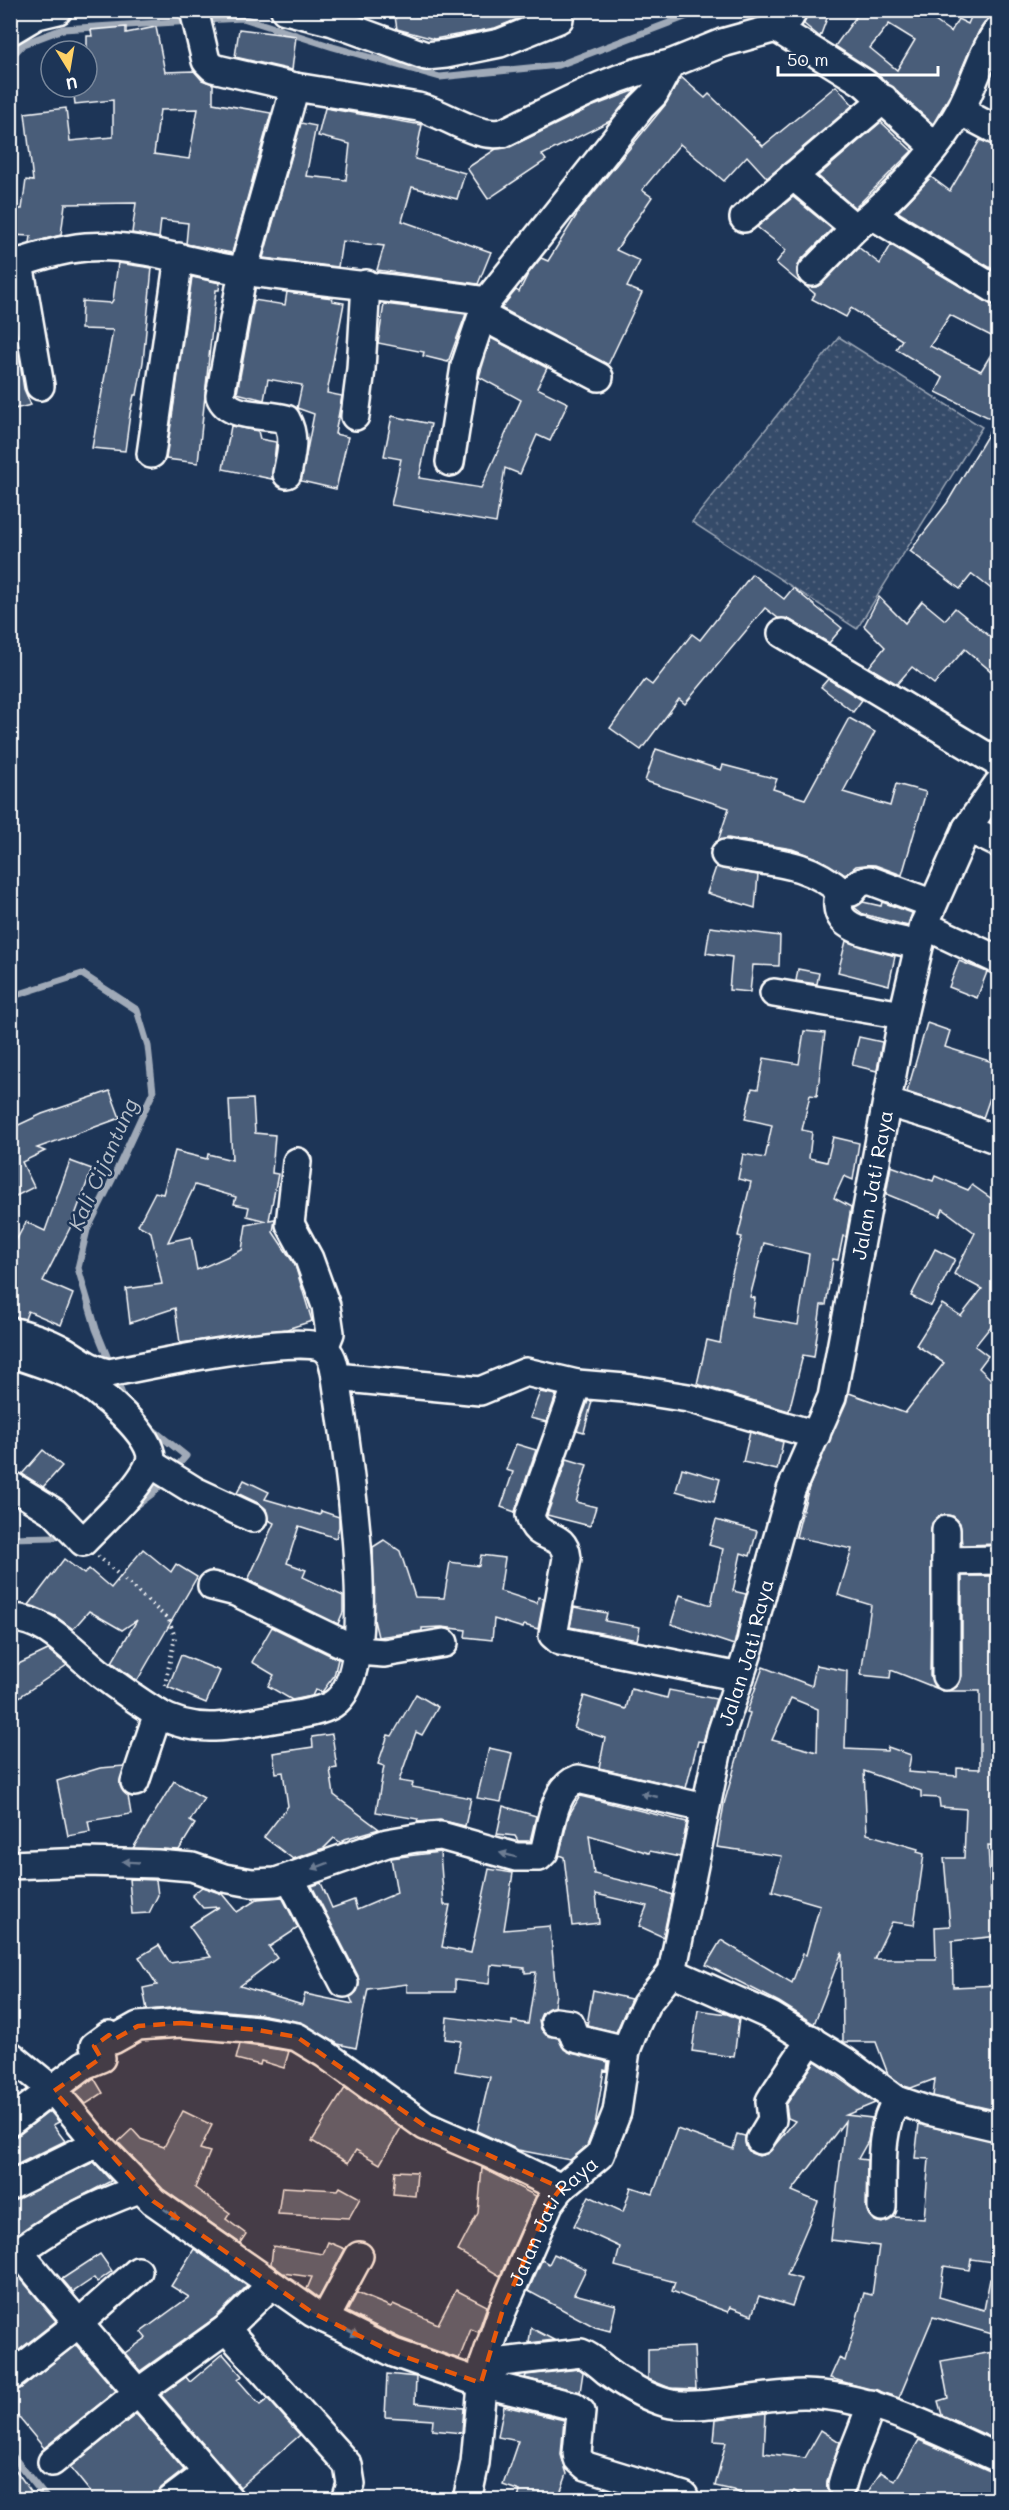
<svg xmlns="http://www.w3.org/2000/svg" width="1009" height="2510" font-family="Mali,sans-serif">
<defs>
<pattern id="grass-dots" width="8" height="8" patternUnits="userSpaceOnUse" patternTransform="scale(1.5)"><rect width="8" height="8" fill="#364b69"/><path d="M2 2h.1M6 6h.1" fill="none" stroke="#546680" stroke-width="1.8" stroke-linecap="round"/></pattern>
</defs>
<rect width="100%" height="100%" fill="#1d3557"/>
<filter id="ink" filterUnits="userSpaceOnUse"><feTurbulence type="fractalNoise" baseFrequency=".0167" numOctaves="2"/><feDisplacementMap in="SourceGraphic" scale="12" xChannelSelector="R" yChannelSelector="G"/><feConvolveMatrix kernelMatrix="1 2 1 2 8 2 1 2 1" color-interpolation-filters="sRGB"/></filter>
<g filter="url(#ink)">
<path fill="url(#grass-dots)" stroke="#9aa5b4" stroke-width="1.5" d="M839,337L982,427L857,629L692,522Z"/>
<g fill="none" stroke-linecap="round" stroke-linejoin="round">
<g stroke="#a0aab8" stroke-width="7">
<path d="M203,20L243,18L333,47L440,77L559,65L703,10"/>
<path d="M10,58L23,44L63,29L192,21"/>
<path d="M10,997L82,974L137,1010L148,1046L153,1092L116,1172L87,1230L78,1268L96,1329L111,1366"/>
<path d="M115,1376L125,1402"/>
<path d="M147,1425L186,1456L173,1471"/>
<path d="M132,1509L153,1493L166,1479"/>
<path d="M10,1538L56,1537"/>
<path d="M10,2453L48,2500"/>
</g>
</g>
<g fill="#4a5d79" stroke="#fff" stroke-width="1.5" fill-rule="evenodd">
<path d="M394,10H415L416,16L448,10H519L520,18L495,28L434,39L397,29Z"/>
<path d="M808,10H830L820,37L804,24Z"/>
<path d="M861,10H919L951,32L958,19L968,24L974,10H999V14L990,16L979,31L950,95L933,124L874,71L835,46ZM889,24L915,40L897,70L870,48Z"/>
<path d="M126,27V33L156,27L165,72L194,71L202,80L213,84V103L271,113L232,253L186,244L188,223L161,220L159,238L132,233L136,203L65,204L61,235L30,243L31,236L10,235V209H22L26,180L33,181L25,113L66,108L70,141L113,137V100L75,104L73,87H87V36H92L91,30ZM198,109L189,159L154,154L160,110Z"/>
<path d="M239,29L296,36L292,70L235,57Z"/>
<path d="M681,77L705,98L709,94L763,146L836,86L853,105L767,178L747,156L724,181L680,144L642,190L652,197L616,250L640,261L627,287L642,293L608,365L501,308L516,290L519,292L528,274L541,258L548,261L581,208L665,105Z"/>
<path d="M636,90L610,121L542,155L546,160L488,199L467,168L496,149L510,147L591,107Z"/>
<path d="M325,108L422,125L415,159L465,173L457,199L412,187L402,221L491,252L478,284L377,270L384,246L342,241L338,267L263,258L301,123L316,126L306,176L346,180L350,144L318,136Z"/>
<path d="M881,122L912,151L855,208L818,176Z"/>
<path d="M980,140L999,148V273L898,212L931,177L950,191Z"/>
<path d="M793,197L832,229L800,261L797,269L800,283L776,263L786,250L757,227Z"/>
<path d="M891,245L990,304L999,307V340L950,315L930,346L981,371L999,341V595L972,574L960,589L910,551L947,503L996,421L936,392L943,378L896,349L902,340L851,308L846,317L812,299L815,294L803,284L816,287L823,283L858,247L880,264Z"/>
<path d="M118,263L152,268L143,362L137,395H134L130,414L125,451L92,448L113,330L81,329L82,301L111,303L113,300Z"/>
<path d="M192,277L220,283L219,290H216L198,463L166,459Z"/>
<path d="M287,292L333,298L332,301L344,303L327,393L342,396L335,434L348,437L336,489L301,481L314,414L297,408L302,385L268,379L264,400L237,393L254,300L285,305Z"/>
<path d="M384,304L466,314L448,362L423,356L424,352L378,343Z"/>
<path d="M491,338L547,368L537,388L568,403L550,441L537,435L520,474L505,468L496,523L391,505L401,459L384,456L392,416L431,424L419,478L481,488L521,400L479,377Z"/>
<path d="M10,344H17L24,389L31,405L10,410Z"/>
<path d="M231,426L258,431L260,439L276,442L272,479L223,469Z"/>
<path d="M752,574L784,599L793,588L842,628L829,643L790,620L778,618L765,608L685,704L679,699L641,750L610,728L645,680L652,685L692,634L700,640Z"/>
<path d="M879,597L905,623L922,601L945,620L955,608L999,644V678L965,649L934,684L912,667L897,684L869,667L885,647L864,626Z"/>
<path d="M828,679L862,700L853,712L821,687Z"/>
<path d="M849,718L875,732L843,792L890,806L896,784L926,792L902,875L875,865H865L856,866L845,875L821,860L792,849L728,838L718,841L729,808L645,781L656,749L721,770L723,765L777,779L773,789L805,799Z"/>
<path d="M716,867L758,875L755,908L707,893Z"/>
<path d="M863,902L881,906L882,902L912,913L908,926L863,914L854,907Z"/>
<path d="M710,927L780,936L779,966L753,965L750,992L729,990L732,957L706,953Z"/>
<path d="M846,941L895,956L889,985L838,972Z"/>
<path d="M959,961L987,972L977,998L949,987Z"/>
<path d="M798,969L819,973L817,984L796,981Z"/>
<path d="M927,1023L950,1031L945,1047L999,1064V1097L991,1095L983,1118L907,1092Z"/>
<path d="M804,1031L825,1033L817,1096L810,1095L802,1130L812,1132L809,1158L827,1162L833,1137L859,1143L853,1180L844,1176L834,1198L851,1207L846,1237L843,1236L838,1260L833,1259L826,1305H821L814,1357L803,1355L789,1411L697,1384L707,1340L720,1343L730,1281L742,1237L738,1236L751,1182L738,1179L743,1154L765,1158L772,1125L745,1119L752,1088L758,1089L764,1058L799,1064ZM764,1243L809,1254L798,1325L752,1317L755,1298L750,1297Z"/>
<path d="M859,1037L882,1042L877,1071L852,1065Z"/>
<path d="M110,1091L120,1118L37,1148L45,1151L22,1162L34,1187L10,1199V1129L42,1114Z"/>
<path d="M253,1099L255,1133L275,1135L272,1173L278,1174L269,1220L275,1219L273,1232L295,1265L312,1321L287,1329L180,1343L175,1308L130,1323L126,1289L162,1284L151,1232L138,1225L155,1192L163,1194L175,1151L207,1159L208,1154L232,1160L229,1100ZM195,1185L236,1197L234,1204L249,1207L247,1216L266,1221L246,1225L242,1250L197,1270L191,1237L168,1242Z"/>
<path d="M70,1161L92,1169L71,1226L43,1281L73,1294L61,1325L28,1311L25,1319L10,1316V1252L26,1222L45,1231Z"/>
<path d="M891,1166L933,1181L935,1176L968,1190L972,1185L999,1204V1316L975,1346L988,1356L979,1368L999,1387V1544L962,1545L960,1523L953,1516H939L932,1523L930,1676L936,1688L891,1670L890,1678L861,1675L871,1605L838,1595L852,1549L796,1537L809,1487L849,1393L905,1413L944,1363L916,1345L942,1304L961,1316L982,1289L954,1274L975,1233L943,1209L940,1216L886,1194Z"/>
<path d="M935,1249L955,1259L931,1306L911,1296Z"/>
<path d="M540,1392L556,1395L547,1422L530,1418Z"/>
<path d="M588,1401H592L584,1432L577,1430Z"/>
<path d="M750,1432L783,1442L777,1470L743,1462Z"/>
<path d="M516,1444L536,1450L515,1512L501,1507L513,1472L506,1470Z"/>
<path d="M43,1450L62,1466L43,1487L22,1474Z"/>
<path d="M567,1459L587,1465L576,1502L596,1507L590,1526L547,1515Z"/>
<path d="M682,1468L720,1479L714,1502L676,1491Z"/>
<path d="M244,1480L269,1492L265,1499L320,1515L321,1511L339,1517V1527L336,1538L299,1526L287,1563L306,1570L303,1577L343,1596V1612L338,1624L248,1580L274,1523L268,1520L266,1509L260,1504L237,1493Z"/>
<path d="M716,1520L757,1531L750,1556L741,1553L733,1591L746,1594L734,1645L671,1624L680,1595L711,1605L723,1549L709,1545Z"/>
<path d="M384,1540L400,1551L415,1597L444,1598L450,1562L479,1566L481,1555L505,1558L500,1591L537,1603L538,1597L544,1598L538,1629L524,1625L523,1628L494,1619L492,1640L465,1637L466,1630L442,1627L422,1628V1631L378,1637L374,1620L373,1547Z"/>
<path d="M143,1549L171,1572L176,1564L197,1577L137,1681L112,1662L137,1620L122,1630L89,1611L73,1629L55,1616L29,1605L64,1559L84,1574L89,1569L111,1588Z"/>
<path d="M962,1576H996L999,1846L988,1845L991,1899L999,1898V1936L952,1941L953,1987L999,1985V2111L933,2096L935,2079L911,2088L904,2086L888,2074L876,2042H843L842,1952L814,2024L779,2002L706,1965L721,1940L792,1983L803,1954L806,1955L820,1905L772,1891L782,1856L717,1847L724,1804L750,1713L747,1712L763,1667L812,1686L816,1665L847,1671L845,1749L887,1751L888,1747L911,1755L908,1772L957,1776V1768L980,1769V1691H950L959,1684L962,1676ZM791,1698L818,1709L817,1752L772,1740ZM864,1771L921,1791V1797L939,1798L940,1807L966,1809L964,1858H944L950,1926L935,1927L936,1959H874L892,1922L914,1925L924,1854L917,1852L918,1849L867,1834Z"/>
<path d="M574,1607L607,1613L605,1621L640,1627L637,1640L570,1627Z"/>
<path d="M272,1627L338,1659L334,1676L322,1692L315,1690L312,1696L292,1700L268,1686L274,1675L252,1662Z"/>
<path d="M48,1650L67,1665L10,1703V1668Z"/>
<path d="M181,1655L220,1671L206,1703L168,1687Z"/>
<path d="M631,1689L667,1698L669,1690L716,1699L703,1742L698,1741L686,1788L599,1768L605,1738L574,1728L584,1696L626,1709Z"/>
<path d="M416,1694L438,1707L422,1735L416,1732L399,1781L413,1783L412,1787L471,1798L465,1826L440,1820L417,1822L418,1819L376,1812L384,1766L378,1764L388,1735L392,1736Z"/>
<path d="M332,1734L337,1768L330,1769L334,1795L379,1829L345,1839L341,1843L334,1838L324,1848L293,1859L264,1837L288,1806L283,1772L276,1773L273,1753L313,1747L312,1737Z"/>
<path d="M489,1748L512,1753L501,1802L477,1798Z"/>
<path d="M124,1766L120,1785L128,1796L131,1814L88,1821L90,1832L68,1836L57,1781L100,1768Z"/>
<path d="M174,1781L204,1798L190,1821L195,1824L179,1850L133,1848Z"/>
<path d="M580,1796L687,1822L680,1857L650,1851L649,1853L589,1835L594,1874L657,1889L672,1895L663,1937L639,1926L647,1906L596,1894L599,1923L572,1926L564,1857L559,1855L569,1815Z"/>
<path d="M503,1806L536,1816L530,1841H518L515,1836L497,1834Z"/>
<path d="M440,1852L444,1905H450L442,1947L471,1953L489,1869L513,1873L504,1930L550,1926L556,1994L554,2007L542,2013L539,2020L541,2029L546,2035L558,2038L564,2049L571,2053L608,2062L607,2071L604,2070L595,2125L587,2146L570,2160L518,2150L477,2131L490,2077L455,2071L461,2041L445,2039L447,2017L512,2025V2021L528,2024L536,1972L525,1973V1968L491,1965L489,1984L455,1980V1992H407V1984L368,1989L356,2048L338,2044L300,2022L260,2014L182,2007L147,2010L143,1988L157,1985L139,1957L159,1945L170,1963L211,1957L189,1926L219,1907L203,1908L192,1895L202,1887L222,1894L237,1912L258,1899L282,1897L298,1928L269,1947L277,1958L240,1986L302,2005L305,1994L353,2004L350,1997L357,1991L358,1976L312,1886L321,1883L332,1908L354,1900L357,1910L397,1893L391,1858Z"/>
<path d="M129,1879L156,1880L158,1895L149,1913L132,1914Z"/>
<path d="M593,1990L631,1999L616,2032L587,2025Z"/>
<path d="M698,2010L727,2014L739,2019L734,2057L692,2051Z"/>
<path d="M240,2044L289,2051L284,2068L261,2061L260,2065L236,2059Z"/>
<path d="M815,2061L875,2103L846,2115L872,2118L868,2141L858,2159L867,2160L866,2207L869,2215L874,2221L882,2223L894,2217L924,2219L929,2159L915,2158L919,2124L999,2142V2263L971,2259L969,2270L944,2266L939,2297L984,2310L990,2279L999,2280V2336L933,2317L899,2398L830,2378L839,2358L845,2361L864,2293L872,2295L879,2246L831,2240L845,2121L792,2191L818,2202L787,2275L801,2279L792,2306L759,2296L752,2315L730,2307L728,2312L687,2297L672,2291L675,2282L615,2266L620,2247L574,2226L589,2196L623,2212L631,2187L653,2194L677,2129L733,2149L737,2134L745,2136L746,2147L751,2153L759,2156L768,2153L795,2121L788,2118L786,2105Z"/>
<path d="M94,2078L103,2093L86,2104L75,2092Z"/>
<path d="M345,2088L401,2128L380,2164L356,2150L348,2163L312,2141Z"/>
<path d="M50,2111L59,2122L53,2125L65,2141L10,2168V2137L20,2134Z"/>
<path d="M183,2111L212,2125L200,2149L210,2152L195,2188L230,2213L226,2219L246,2234L240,2243L163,2189L118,2142L132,2129L141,2139L164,2147Z"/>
<path d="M94,2162L111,2181L49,2213L10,2239V2201Z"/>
<path d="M482,2168L536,2196L500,2276L458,2251L478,2213Z"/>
<path d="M395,2171L417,2172L415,2196L393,2194Z"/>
<path d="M282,2187L338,2190L340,2187L360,2198L349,2218L278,2214Z"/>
<path d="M328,2242L345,2249L319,2298L307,2289L312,2277L283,2273L271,2264L273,2246L323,2254Z"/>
<path d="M194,2249L247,2286L216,2317L140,2371L125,2353L146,2338L141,2332L189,2297L171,2286Z"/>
<path d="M100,2254L112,2271L97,2282L94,2278L73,2292L62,2279Z"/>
<path d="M554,2254L586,2269L574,2294L616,2305L610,2331L595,2327L528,2291L542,2260L549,2264Z"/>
<path d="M16,2273L56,2321L10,2357V2274Z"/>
<path d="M456,2290L487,2306L478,2332L471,2329L459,2359L400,2338L347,2312L357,2293L391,2307L393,2304L438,2324Z"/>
<path d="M531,2328L554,2340L529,2343Z"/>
<path d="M76,2345L116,2391L44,2448L10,2407V2392L20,2389Z"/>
<path d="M694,2347L696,2389L670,2388L648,2379V2349Z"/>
<path d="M999,2351V2441L942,2415L938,2401L948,2398L941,2361Z"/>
<path d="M223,2354L242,2376L238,2380L260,2405L268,2399L300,2435L240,2487L161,2395L186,2377L190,2382Z"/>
<path d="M579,2369L583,2372L580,2392L525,2378L526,2375Z"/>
<path d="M387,2374L416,2377L415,2403L464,2408L462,2433L432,2430L433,2420L385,2417Z"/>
<path d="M504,2406L564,2420L561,2455L567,2474L558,2499H518L520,2491L503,2485L518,2441L498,2437Z"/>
<path d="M766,2413L764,2453L805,2458L821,2430L840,2442L827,2481V2489L836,2499H808L794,2491L788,2499H752L733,2490L715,2486L726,2442L714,2441L716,2419Z"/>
<path d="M136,2414L184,2470L161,2488L156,2499H96L70,2467Z"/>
<path d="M919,2440L999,2474V2499H863L881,2472L895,2481Z"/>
<path d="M10,2462L32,2493L23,2499H10Z"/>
</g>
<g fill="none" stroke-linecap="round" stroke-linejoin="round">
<g stroke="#fff" stroke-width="32">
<g id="minor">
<path d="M194,10L206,61L213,68L295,87L418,107C448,114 473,138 503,133C557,107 611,75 670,64"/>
<path d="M285,10L333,22L426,56L446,54L500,43L559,19L558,10"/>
<path d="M776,28L864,83L935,147"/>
<path d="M10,31L37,15L58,10"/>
<path d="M960,111L998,131"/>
<path d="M793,176L855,228C890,202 938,150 959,112C974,86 981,54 998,30"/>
<path d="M872,215L998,291"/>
<path d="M744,218L884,99"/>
<path d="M19,263L40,386"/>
<path d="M10,266C34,258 61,249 86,247C139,243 191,264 243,271C324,282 406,289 487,301"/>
<path d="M812,272L855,228"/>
<path d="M482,316L599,377"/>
<path d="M355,416L361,369L366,284"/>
<path d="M151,454L179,257"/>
<path d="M450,462L465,366L487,301L641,107L654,94L670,64L722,43L776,28L790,17L793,10"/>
<path d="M287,474C291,454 296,437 286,419C264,413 229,419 220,396L243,271L295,87"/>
<path d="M782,633L998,763"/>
<path d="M967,828L998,843"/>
<path d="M725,854C771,863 806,860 843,893L851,892L859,883L869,880L933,904"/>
<path d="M839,890C838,900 836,910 842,918C853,934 900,940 919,945"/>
<path d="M924,925L998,960"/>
<path d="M774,993L903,1015"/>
<path d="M888,1103L936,1117L998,1140"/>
<path d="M297,1162L290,1224L309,1259L326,1306L330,1333L324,1348"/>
<path d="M10,1331C29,1335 46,1341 63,1350C79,1359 90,1370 109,1373C143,1366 299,1333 323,1348C333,1354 334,1366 336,1377C344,1435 386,1670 333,1704C318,1714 285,1716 267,1720C228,1727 193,1734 157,1713C138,1701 119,1688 101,1674C75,1654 46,1617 10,1618"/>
<path d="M10,1353C32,1360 54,1367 75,1377C94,1386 159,1439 150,1462C142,1486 101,1523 83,1542L54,1512L10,1485"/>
<path d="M336,1377L480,1391L526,1372L577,1384L625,1388L688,1398L816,1435"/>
<path d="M577,1384L530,1515C536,1544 564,1528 567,1558L553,1635L560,1641L740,1677"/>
<path d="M150,1463L195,1491L253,1518"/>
<path d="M946,1530V1676"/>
<path d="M946,1561L998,1560"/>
<path d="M212,1586L236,1592L358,1651L384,1653L444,1643"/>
<path d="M135,1782L158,1713"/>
<path d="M10,1865L87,1862L157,1864L192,1867L224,1878L252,1883L276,1882L387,1843L416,1838L441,1836L516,1857H539L544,1852C551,1828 553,1788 578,1779L705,1808"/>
<path d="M290,1878L344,1983"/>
<path d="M672,1972L771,2016L846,2062L897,2100L929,2111L998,2127"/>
<path d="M555,2022L570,2024L575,2038L626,2050"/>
<path d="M10,2055L54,2091L97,2143L153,2201L313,2313L394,2353L481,2383L574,2406L581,2412L577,2453L578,2459L586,2466L684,2496"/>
<path d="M10,2122L84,2065L101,2058L94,2046L109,2035L113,2040L138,2026L181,2023L258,2030L297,2037L325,2054L425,2126L490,2154L561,2188"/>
<path d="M760,2140L772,2120L770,2101L773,2096L811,2039"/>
<path d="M10,2186L97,2143"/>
<path d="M882,2207C883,2174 878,2128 897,2100"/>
<path d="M19,2252C87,2336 160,2416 230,2500"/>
<path d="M10,2259C52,2225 90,2207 139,2189"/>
<path d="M325,2319L359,2256"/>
<path d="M226,2329L348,2465L351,2484L346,2500"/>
<path d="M484,2364L581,2353C592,2357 598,2364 607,2371C626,2385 645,2397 667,2403C698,2411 768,2394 804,2394C872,2395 938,2431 998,2458"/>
<path d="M10,2377L78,2324L138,2271"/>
<path d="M52,2462L140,2391L226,2329L271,2285"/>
<path d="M842,2485C849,2457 863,2432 871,2404"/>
<path d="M171,2500L207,2473"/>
<path id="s1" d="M467,2500L475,2463L484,2364L503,2309L549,2204L561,2188L600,2155L617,2112L626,2050L636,2025L646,2004L672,1972L721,1734L751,1643L756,1616L791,1490L832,1397L903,1015L924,925L967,828L998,784"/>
</g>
</g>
<path stroke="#fff" stroke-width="4" stroke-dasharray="1.5 4.5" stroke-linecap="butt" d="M98,1556L169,1620L175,1637L164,1689"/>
<use href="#minor" stroke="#1d3557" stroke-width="27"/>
</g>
<defs><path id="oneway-solid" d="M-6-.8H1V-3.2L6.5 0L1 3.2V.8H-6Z" transform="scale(1.5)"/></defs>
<g fill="#6c7c92">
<use href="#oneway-solid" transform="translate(649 1795) rotate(-167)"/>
<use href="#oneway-solid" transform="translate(508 1855) rotate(-165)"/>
<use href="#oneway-solid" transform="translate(131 1862) rotate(-177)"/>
<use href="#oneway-solid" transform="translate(320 1866) rotate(160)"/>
<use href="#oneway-solid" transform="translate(171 2214) rotate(35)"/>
<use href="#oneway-solid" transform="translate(351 2332) rotate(27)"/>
</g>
</g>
<path fill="#e8590c" fill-opacity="0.2" stroke="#e8590c" stroke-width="4.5" stroke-dasharray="12 8" stroke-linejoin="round" d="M181,2023L258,2030L297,2037L425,2126L561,2188L549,2204L503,2309L481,2383L394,2353L313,2313L153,2201L54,2091L101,2058L94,2046L109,2035L113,2040L138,2026Z"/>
<g text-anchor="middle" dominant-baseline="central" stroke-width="5" stroke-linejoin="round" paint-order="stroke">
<g font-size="20" fill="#fff" stroke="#1d3557">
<text stroke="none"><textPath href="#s1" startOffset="1396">Jalan Jati Raya</textPath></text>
<text stroke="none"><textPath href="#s1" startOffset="910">Jalan Jati Raya</textPath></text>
<text stroke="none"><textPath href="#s1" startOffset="298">Jalan Jati Raya</textPath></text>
</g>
<g font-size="21" font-style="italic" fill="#b8c0ca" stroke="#1d3557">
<text transform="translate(102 1164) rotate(-66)">Kali Cijantung</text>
</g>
</g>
<rect width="1009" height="2510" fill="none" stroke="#1d3557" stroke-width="36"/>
<rect x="18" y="18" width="973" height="2474" fill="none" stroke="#fff" stroke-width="2" filter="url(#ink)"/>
<g transform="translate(69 69) rotate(169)"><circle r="28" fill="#1d3557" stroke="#77869a" stroke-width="1.5"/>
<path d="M0-4.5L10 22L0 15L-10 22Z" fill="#ffd166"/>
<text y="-9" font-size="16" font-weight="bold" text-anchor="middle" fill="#ffffff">U</text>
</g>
<path d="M778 66v9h160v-9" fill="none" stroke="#ffffff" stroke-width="3"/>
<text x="787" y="66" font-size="18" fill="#ffffff" stroke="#1d3557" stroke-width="4.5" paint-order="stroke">50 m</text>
</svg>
